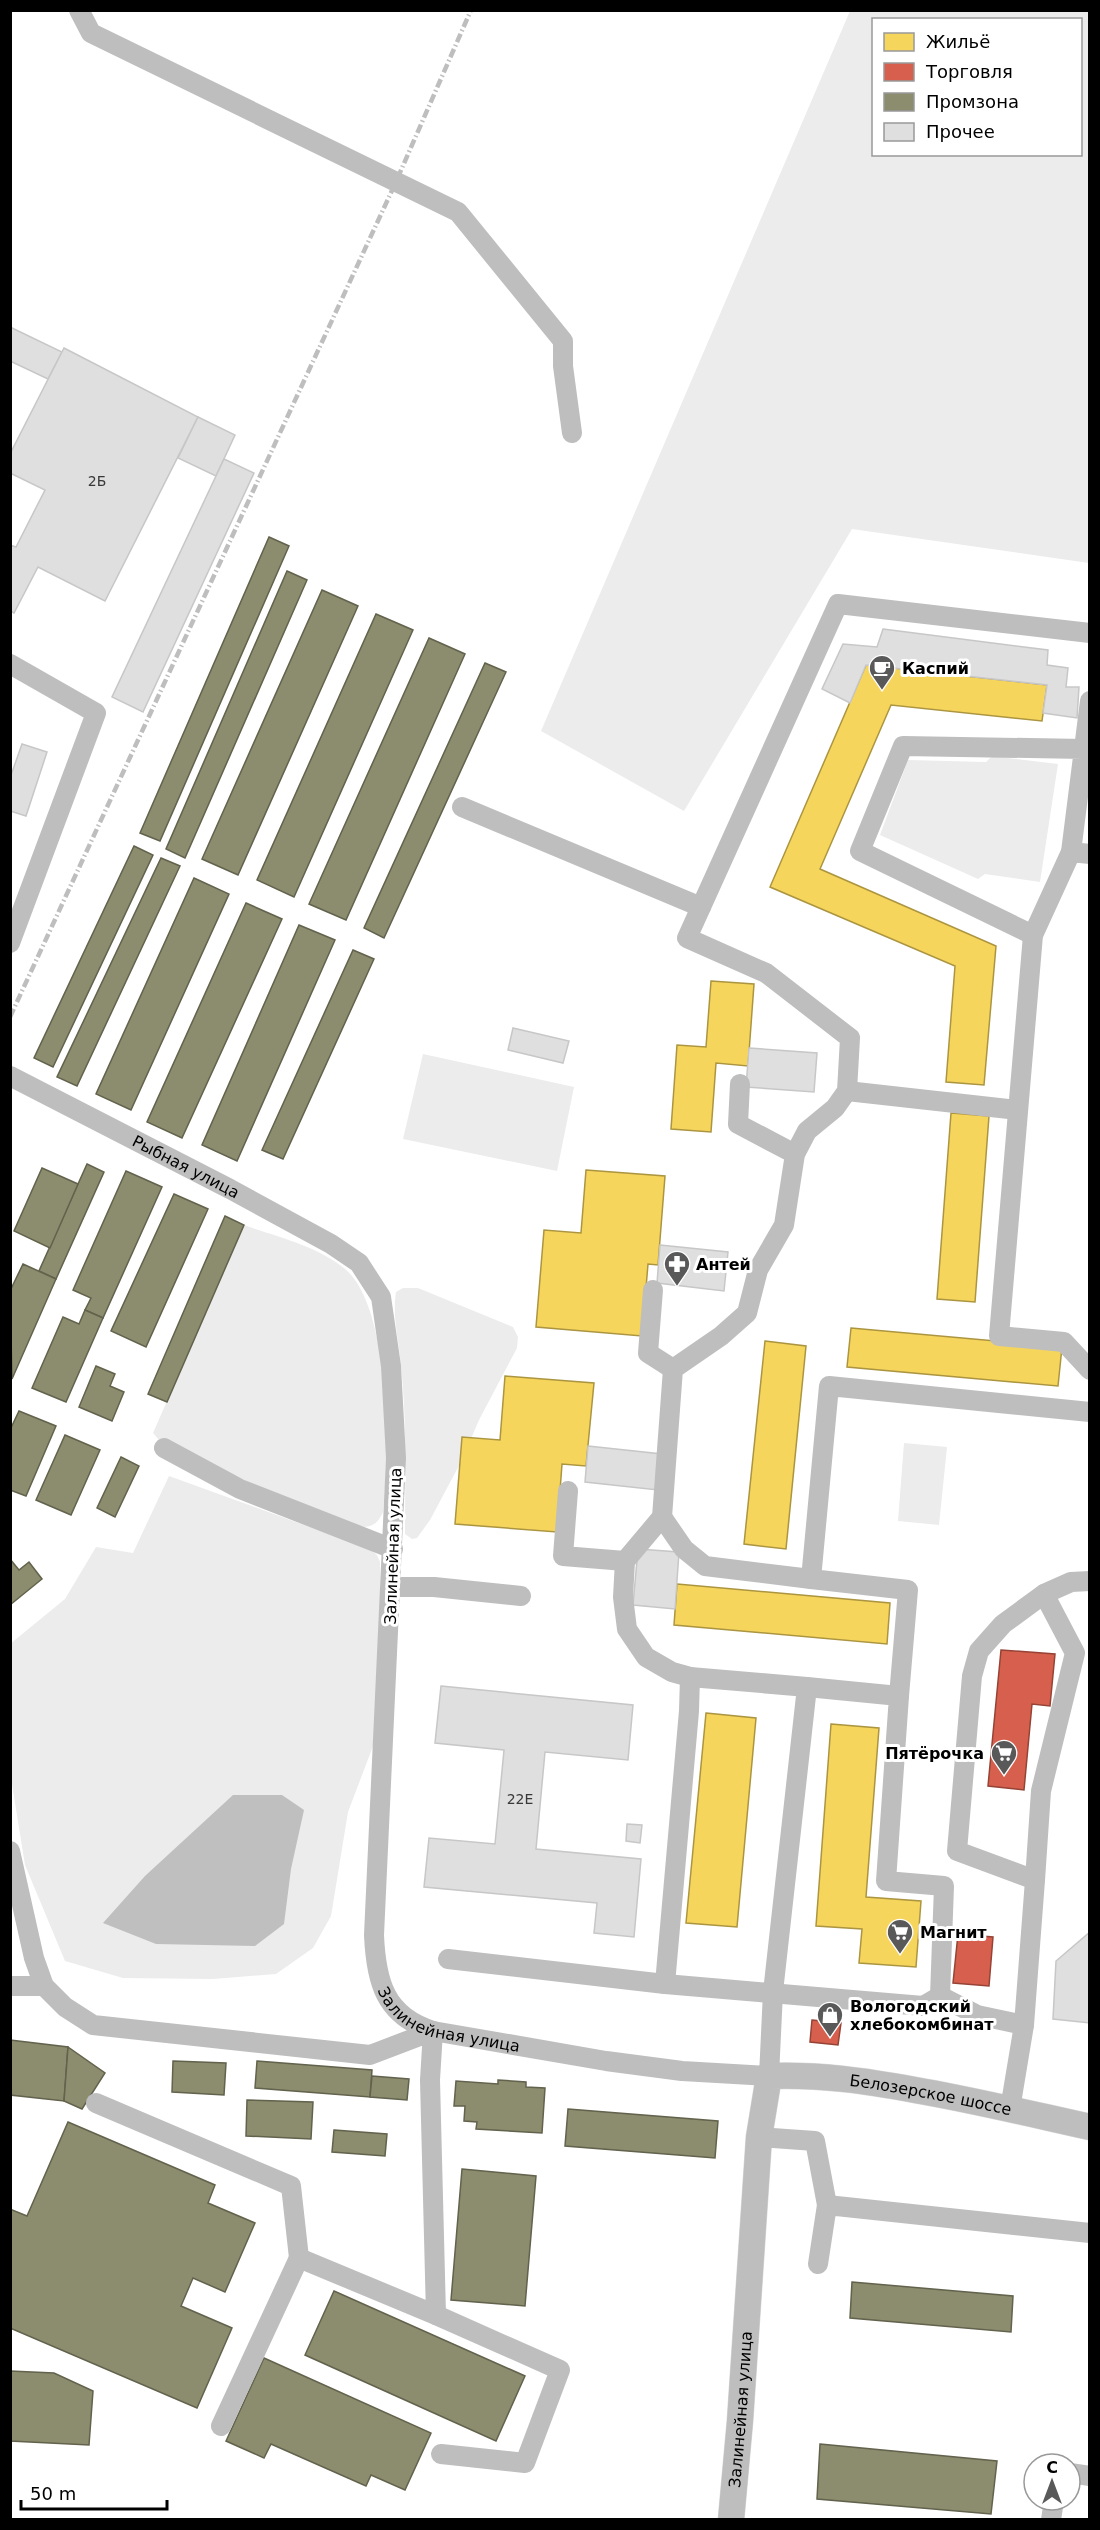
<svg xmlns="http://www.w3.org/2000/svg" width="1100" height="2530" font-family="'DejaVu Sans',sans-serif">
<rect width="100%" height="100%" fill="#fff"/>
<g fill="#ececec" fill-rule="evenodd">
<path d="M850,11H1089V563L852,529L684,811L541,731ZM874,20H1080V154H874Z"/>
<path d="M992,756L1058,764L1040,882L985,874L978,879L880,835L908,760L986,762Z"/>
<path d="M423,1054L574,1087L557,1171L403,1139Z"/>
<path d="M244,1225C277,1237 318,1246 345,1269C391,1307 389,1455 383,1512C377,1525 372,1527 359,1527L287,1500L159,1440L153,1433Z"/>
<path d="M403,1288H418L513,1327L518,1337L517,1348L479,1420L462,1460L430,1520L417,1538L412,1539L405,1534C405,1478 407,1421 401,1366C399,1340 392,1318 396,1292Z"/>
<path d="M904,1443L947,1447L939,1525L898,1521Z"/>
<path d="M169,1476L370,1549L377,1555L380,1562L381,1658L375,1741L348,1812L331,1916L313,1948L276,1974L213,1979L123,1978L65,1961L25,1865L11,1778L10,1644L65,1599L96,1547L133,1553Z"/>
</g>
<path fill="#bfbfbf" d="M233,1795H282L304,1810L291,1869L284,1924L255,1946L156,1944L103,1923L145,1876Z"/>
<g fill="#f6d55c" stroke="#ac9540" stroke-width="1.5">
<path d="M866,665L1047,685L1042,721L891,705L820,869L996,946L984,1085L946,1082L955,966L770,887Z"/>
<path d="M711,981L754,984L748,1066L716,1063L711,1132L671,1129L677,1045L706,1047Z"/>
<path d="M951,1113L989,1116L975,1302L937,1299Z"/>
<path d="M586,1170L665,1176L658,1265L648,1264L642,1336L536,1327L544,1230L581,1233Z"/>
<path d="M851,1328L1062,1347L1058,1386L847,1367Z"/>
<path d="M765,1341L806,1346L786,1549L744,1544Z"/>
<path d="M505,1376L594,1383L586,1466L562,1464L557,1532L455,1524L462,1437L500,1440Z"/>
<path d="M677,1584L890,1603L887,1644L674,1625Z"/>
<path d="M706,1713L756,1718L737,1927L686,1923Z"/>
<path d="M831,1724L879,1728L866,1897L921,1901L916,1967L859,1963L862,1929L816,1926Z"/>
</g>
<g fill="#d6604d" stroke="#964336" stroke-width="1.5">
<path d="M1001,1650L1055,1654L1050,1706L1032,1704L1024,1790L988,1786Z"/>
<path d="M958,1934L993,1937L989,1986L953,1983Z"/>
<path d="M812,2020L841,2023L838,2045L810,2042Z"/>
</g>
<g fill="#8c8c6e" stroke="#62624d" stroke-width="1.5">
<path d="M269,537L289,546L160,841L140,833Z"/>
<path d="M287,571L307,580L185,858L166,849Z"/>
<path d="M322,590L358,606L238,875L202,859Z"/>
<path d="M376,614L413,630L294,897L257,880Z"/>
<path d="M429,638L465,654L346,920L309,904Z"/>
<path d="M485,663L506,672L384,938L364,928Z"/>
<path d="M134,846L153,855L53,1067L34,1058Z"/>
<path d="M161,858L180,866L77,1086L57,1077Z"/>
<path d="M194,878L229,894L131,1110L96,1094Z"/>
<path d="M246,903L282,919L182,1138L147,1122Z"/>
<path d="M299,925L335,940L237,1161L202,1145Z"/>
<path d="M353,950L374,959L283,1159L262,1150Z"/>
<path d="M87,1164L104,1172L56,1279L39,1271Z"/>
<path d="M42,1168L78,1184L50,1248L14,1231Z"/>
<path d="M126,1171L162,1187L103,1318L85,1310L91,1298L73,1290Z"/>
<path d="M174,1194L208,1209L146,1347L111,1331Z"/>
<path d="M225,1216L244,1225L167,1402L148,1394Z"/>
<path d="M23,1264L56,1279L12,1379L10,1291Z"/>
<path d="M85,1310L103,1318L66,1402L32,1388L63,1317L79,1324Z"/>
<path d="M96,1366L115,1374L110,1386L124,1392L112,1421L79,1407Z"/>
<path d="M19,1411L56,1426L26,1496L10,1490V1430Z"/>
<path d="M65,1435L100,1450L71,1515L36,1500Z"/>
<path d="M121,1457L139,1466L115,1517L97,1508Z"/>
<path d="M10,1559L19,1570L29,1562L42,1579L10,1605Z"/>
<path d="M10,2040L68,2047L64,2101L10,2095Z"/>
<path d="M68,2047L105,2073L82,2109L64,2101Z"/>
<path d="M173,2061L226,2063L224,2095L172,2092Z"/>
<path d="M257,2061L372,2070L370,2097L255,2088Z"/>
<path d="M372,2076L409,2079L407,2100L370,2097Z"/>
<path d="M498,2080L526,2082V2087L545,2088L542,2133L476,2129L477,2122L464,2121L465,2106H454L456,2081L498,2084Z"/>
<path d="M247,2100L313,2102L311,2139L246,2136Z"/>
<path d="M568,2109L718,2121L715,2158L565,2146Z"/>
<path d="M68,2122L215,2185L208,2203L255,2223L225,2292L193,2278L181,2306L232,2328L197,2408L10,2328V2209L27,2216Z"/>
<path d="M334,2130L387,2134L385,2156L332,2152Z"/>
<path d="M462,2169L536,2176L525,2306L451,2300Z"/>
<path d="M852,2282L1013,2296L1011,2332L850,2318Z"/>
<path d="M334,2291L525,2376L496,2441L305,2355Z"/>
<path d="M264,2358L431,2433L405,2490L371,2475L366,2486L271,2444L264,2458L226,2441Z"/>
<path d="M10,2371L54,2373L93,2391L89,2445L10,2441Z"/>
<path d="M820,2444L997,2461L991,2514L817,2499Z"/>
</g>
<g fill="#dfdfdf" stroke="#c7c7c7" stroke-width="1.5">
<path d="M10,327L62,352L48,379L10,361Z"/>
<path d="M64,348L198,417L105,601L38,567L14,613L10,611V545L16,547L45,490L10,473V454Z"/>
<path d="M198,417L235,435L216,476L178,458Z"/>
<path d="M224,459L254,473L143,712L112,697Z"/>
<path d="M883,629L1048,650L1047,665L1068,668L1066,687H1079L1077,718L1043,713L1047,685L866,665L850,703L822,689L843,644L877,647Z"/>
<path d="M22,744L47,752L26,816L10,811V778Z"/>
<path d="M513,1028L569,1041L563,1063L508,1050Z"/>
<path d="M749,1048L817,1053L814,1092L746,1087Z"/>
<path d="M660,1245L728,1252L724,1291L657,1283Z"/>
<path d="M588,1446L662,1454L658,1490L585,1482Z"/>
<path d="M638,1549L679,1552L675,1609L633,1605Z"/>
<path d="M441,1686L633,1705L628,1760L545,1752L536,1849L641,1859L634,1937L594,1933L597,1903L424,1887L429,1838L495,1844L504,1750L435,1743Z"/>
<path d="M627,1824L642,1825L640,1843L626,1841Z"/>
<path d="M1090,1932V2023L1053,2019L1056,1961Z"/>
</g>
<g fill="none" stroke-linecap="round" stroke-linejoin="round">
<g stroke="#dbdbdb" stroke-width="27">
<g id="major">
<path id="s2" d="M731,2520L740,2421L759,2137L769,2076C819,2074 866,2081 915,2090C973,2100 1031,2114 1090,2127"/>
</g>
</g>
<g stroke="#bebebe" stroke-width="20">
<path d="M79,10L91,33L458,212L563,341V366L572,433"/>
<path d="M10,664L96,713L10,943"/>
<path d="M1084,749L1090,701"/>
<path d="M462,807L701,907"/>
<path d="M1090,854L1071,852L1033,935L999,1336L1064,1342L1090,1370"/>
<path d="M1033,935L860,851L903,746L1084,749L1071,852"/>
<path id="s1" d="M10,1076L230,1189L331,1244L359,1263L381,1297L391,1366L396,1458L374,1935C376,1982 385,2016 433,2031L606,2061L682,2071L769,2076L773,1992L807,1687L690,1677L672,1672L646,1657L627,1629L623,1597L625,1561L662,1517L673,1369L721,1336L747,1313L758,1270L784,1225L795,1154L807,1131L835,1108L847,1091L850,1038L766,973L687,938L838,604L1090,633"/>
<path d="M740,1084L738,1124L795,1154"/>
<path d="M847,1091L1018,1110"/>
<path d="M653,1290L648,1353L673,1369"/>
<path d="M164,1448L240,1489L393,1549"/>
<path d="M568,1491L563,1556L625,1561"/>
<path d="M662,1517L684,1549L705,1566L811,1579"/>
<path d="M391,1587H434L521,1596"/>
<path d="M807,1687L899,1696L886,1881L944,1886L940,1996"/>
<path d="M899,1696L908,1590L811,1579L829,1386L1090,1412"/>
<path d="M10,1851L34,1958L44,1986L65,2007L93,2025L370,2055L433,2031L430,2080L436,2315L299,2258L221,2426"/>
<path d="M1035,1880L1041,1791L1075,1653L1044,1594"/>
<path d="M448,1959L665,1984L923,2006L940,1996L977,2015L1024,2025"/>
<path d="M665,1984L689,1711L690,1677"/>
<path d="M10,1986H44"/>
<path d="M96,2103L291,2186L299,2258"/>
<path d="M1010,2109L1024,2025L1035,1880L957,1851L972,1676L979,1651L1003,1624L1044,1594L1071,1582L1090,1581"/>
<path d="M759,2137L815,2141L827,2205"/>
<path d="M818,2264L827,2205L1090,2233"/>
<path d="M436,2315L560,2370L525,2463L441,2454"/>
<path d="M1070,2473L1090,2476"/>
<path d="M1051,2520L1054,2500"/>
</g>
<use href="#major" stroke="#bebebe" stroke-width="26"/>
<path stroke="#bebebe" stroke-width="4.5" stroke-dasharray="9 3 1.5 3" stroke-linecap="butt" d="M10,1017L395,184L471,10"/>
</g>
<defs>
<g id="cafe-pin" transform="scale(1.35)"><path d="M0 17L-7.5 6A9.5 9.5 0 1 1 7.5 6Z" fill="#595959" stroke="#fff"/><path d="M-5.5-4.5H6V0H3Q3 3.5 0 3.5H-2.5Q-5.5 3.5-5.5 0ZM3-3.2v2h1.7v-2ZM-6 4.5H4V6H-6Z" fill="#fff"/></g>
<g id="pharmacy-pin" transform="scale(1.35)"><path d="M0 17L-7.5 6A9.5 9.5 0 1 1 7.5 6Z" fill="#595959" stroke="#fff"/><path d="M-2-6h4v4h4v4h-4v4h-4v-4h-4v-4h4Z" fill="#fff"/></g>
<g id="supermarket-pin" transform="scale(1.35)"><path d="M0 17L-7.5 6A9.5 9.5 0 1 1 7.5 6Z" fill="#595959" stroke="#fff"/><path d="M-6-5.5h2.5l.6 2H6L4.5 2H-2.5L-4.4-4H-6ZM-1.5 3.2a1.3 1.3 0 1 0 .1 0ZM3 3.2a1.3 1.3 0 1 0 .1 0Z" fill="#fff"/></g>
<g id="shop-pin" transform="scale(1.35)"><path d="M0 17L-7.5 6A9.5 9.5 0 1 1 7.5 6Z" fill="#595959" stroke="#fff"/><path d="M-5-2.5h2.3a2.7 3.5 0 0 1 5.4 0H5L5.5 6h-11ZM-1.5-2.5h3a1.5 2.3 0 0 0-3 0Z" fill="#fff"/></g>
</defs>
<g fill-rule="evenodd">
<use href="#cafe-pin" x="882" y="668"/>
<use href="#pharmacy-pin" x="677" y="1264"/>
<use href="#supermarket-pin" x="1004" y="1753"/>
<use href="#supermarket-pin" x="900" y="1932"/>
<use href="#shop-pin" x="830" y="2015"/>
</g>
<g text-anchor="middle" dominant-baseline="central" stroke-width="6" stroke-linejoin="round" paint-order="stroke">
<g font-size="14" fill="#383838">
<text x="97" y="481">2Б</text>
<text x="520" y="1799">22Е</text>
</g>
<g font-size="16" font-weight="bold" fill="#000" stroke="#fff" text-anchor="start">
<text x="902" y="668">Каспий</text>
<text x="696" y="1264">Антей</text>
<text x="984" y="1753" text-anchor="end">Пятёрочка</text>
<text x="920" y="1932">Магнит</text>
<text x="850" y="2006">Вологодский<tspan x="850" dy="18">хлебокомбинат</tspan></text>
</g>
<g font-size="16" fill="#000" stroke="#fff">
<text stroke="none"><textPath href="#s1" startOffset="198">Рыбная улица</textPath></text>
<text transform="translate(393 1546) rotate(-88)">Залинейная улица</text>
<text stroke="none"><textPath href="#s1" startOffset="1208">Залинейная улица</textPath></text>
<text stroke="none"><textPath href="#s2" startOffset="609">Белозерское шоссе</textPath></text>
<text stroke="none"><textPath href="#s2" startOffset="111">Залинейная улица</textPath></text>
</g>
</g>
<rect width="1100" height="2530" fill="none" stroke="#000000" stroke-width="24"/>
<rect x="872" y="18" width="210" height="138" fill="#ffffff" stroke="#999999" stroke-width="1.5"/>
<rect x="884" y="33" width="30" height="18" fill="#f6d55c" stroke="#999999" stroke-width="1.5"/>
<text x="926" y="48" font-size="18" fill="#000000">Жильё</text>
<rect x="884" y="63" width="30" height="18" fill="#d6604d" stroke="#999999" stroke-width="1.5"/>
<text x="926" y="78" font-size="18" fill="#000000">Торговля</text>
<rect x="884" y="93" width="30" height="18" fill="#8c8c6e" stroke="#999999" stroke-width="1.5"/>
<text x="926" y="108" font-size="18" fill="#000000">Промзона</text>
<rect x="884" y="123" width="30" height="18" fill="#dfdfdf" stroke="#999999" stroke-width="1.5"/>
<text x="926" y="138" font-size="18" fill="#000000">Прочее</text>
<g transform="translate(1052 2482)"><circle r="28" fill="#ffffff" stroke="#999999" stroke-width="1.5"/>
<path d="M0-4.5L10 22L0 15L-10 22Z" fill="#595959"/>
<text y="-9" font-size="16" font-weight="bold" text-anchor="middle" fill="#000000">С</text>
</g>
<path d="M21 2500v9h146v-9" fill="none" stroke="#000000" stroke-width="3"/>
<text x="30" y="2500" font-size="18" fill="#000000" stroke="#ffffff" stroke-width="4.5" paint-order="stroke">50 m</text>
</svg>
